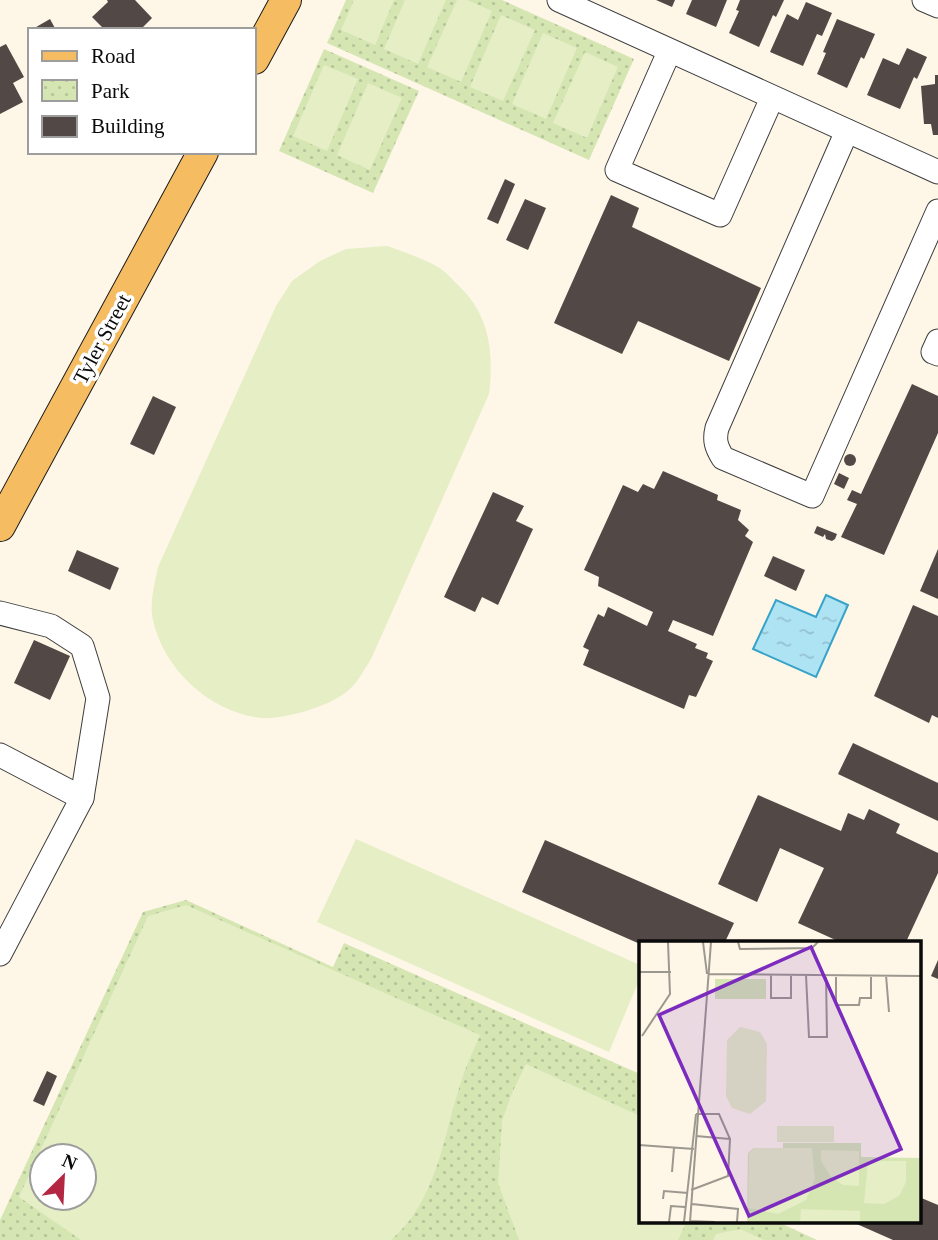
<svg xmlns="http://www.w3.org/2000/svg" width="938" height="1240" font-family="'Times New Roman',serif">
<defs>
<pattern id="park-dots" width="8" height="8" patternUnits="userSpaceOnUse" patternTransform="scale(1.75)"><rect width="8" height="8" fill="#d5e6b3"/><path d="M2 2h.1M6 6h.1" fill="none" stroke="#b6c499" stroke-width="1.8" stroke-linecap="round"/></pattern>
<pattern id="water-ripples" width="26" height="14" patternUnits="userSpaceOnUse" patternTransform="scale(1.75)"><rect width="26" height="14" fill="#aee3f4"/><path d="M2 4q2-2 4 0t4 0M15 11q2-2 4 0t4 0" fill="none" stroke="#94c1d0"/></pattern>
</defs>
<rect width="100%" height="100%" fill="#fef7e7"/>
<g fill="url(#park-dots)" fill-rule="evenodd">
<path d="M346,0H502L634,59L589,160L327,43Z"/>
<path d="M324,49L419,91L373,193L279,151Z"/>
<path d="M186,900L333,967L344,943L640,1074V1221H776L817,1240H0V1220L143,912ZM42,1156H84V1198H42Z"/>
</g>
<g fill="#e5eec5" fill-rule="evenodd">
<path d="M354,0H394L375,45L341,30Z"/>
<path d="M405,0H446L418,64L384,49Z"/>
<path d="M457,0H467L492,11L461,82L427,67Z"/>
<path d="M501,15L535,30L503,101L470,87Z"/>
<path d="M543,33L577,48L546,119L512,104Z"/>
<path d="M585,52L618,67L587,138L553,123Z"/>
<path d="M324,65L358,79L327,151L293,136Z"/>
<path d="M368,83L402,98L370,170L337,155Z"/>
<path d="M387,246C404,252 422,258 438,267C445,271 452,279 458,285C490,315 494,353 489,394L372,657C366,667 359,680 351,688C339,700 319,707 303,712C291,715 274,719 261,718C210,712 164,670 153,620C149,603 155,583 158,567L276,306L292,281L320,261L346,249Z"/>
<path d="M356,839L640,965V978L609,1052L317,922Z"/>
<path d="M186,905L480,1035C473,1052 465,1068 460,1085C443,1139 436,1202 391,1240H81L19,1197L148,916ZM42,1156H84V1198H42Z"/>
<path d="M526,1064L640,1116V1221H687L678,1240H519L498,1183L502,1121L512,1093Z"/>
<path d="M740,1229L764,1240H713L716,1234Z"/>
</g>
<path fill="url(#water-ripples)" stroke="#37a3c8" stroke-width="2" d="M826,595L848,605L816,677L753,649L776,600L816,617Z"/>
<g fill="#524947">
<path d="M107,0H135L152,18L140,30H105L92,17L108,2Z"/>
<path d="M656,0H675L672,7Z"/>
<path d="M692,0H727L716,27L686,14Z"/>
<path d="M740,0H784L776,17L773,15L759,47L729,33L739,11L736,10Z"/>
<path d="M806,2L832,13L822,36L817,34L803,66L770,52L787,14L798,20Z"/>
<path d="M50,19L56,30H31Z"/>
<path d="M837,19L875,34L864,59L861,57L847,88L817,74L826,53L823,52Z"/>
<path d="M6,44L24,77L13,83L23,102L0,114V47Z"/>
<path d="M907,48L927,57L917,79L914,77L900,109L867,95L883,58L899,65Z"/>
<path d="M935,75H938V135H933L931,124H924L921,86L935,84Z"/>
<path d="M505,179L515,184L498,224L487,219Z"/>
<path d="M611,195L639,208L632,227L761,288L729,361L638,321L622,354L554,323Z"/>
<path d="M525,199L546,208L528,250L506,240Z"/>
<path d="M912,384L938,396V433L884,555L841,537L857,504L847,500L852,490L861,494Z"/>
<path d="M153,396L176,407L154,455L130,444Z"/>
<circle cx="850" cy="460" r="6"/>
<path d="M663,471L718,495L717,500L741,510L738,520L749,530L745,536L753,542L713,636L673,620L668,631L697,644L695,648L708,653L706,658L713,661L696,697L689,695L684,709L583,665L589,650L583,647L598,614L604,617L608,607L647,626L653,612L598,586L599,577L584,570L623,485L638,492L643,484L654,489Z"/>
<path d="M839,473L849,478L844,489L834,484Z"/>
<path d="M493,492L524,506L516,521L533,529L498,605L482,597L475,612L444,597Z"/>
<path d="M817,526L837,534L835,539L832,541L826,539L825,534L823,537L814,533Z"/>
<path d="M938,549V599L920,591Z"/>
<path d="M77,550L119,568L110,590L68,571Z"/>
<path d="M773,556L805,570L796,591L764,576Z"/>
<path d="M913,605L938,616V718L932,715L929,723L874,696Z"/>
<path d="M34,640L70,656L50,700L14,683Z"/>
<path d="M853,743L938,783V821L838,774Z"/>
<path d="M758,795L841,831L848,813L864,820L869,809L900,824L896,833L938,853V873L906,942H840L798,923L824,868L780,848L757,902L718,884Z"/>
<path d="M545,840L734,923L725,942H640V944L522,892Z"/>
<path d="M938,960V979L931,976Z"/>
<path d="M47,1071L57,1076L44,1106L33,1101Z"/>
<path d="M919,1197L938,1205V1240H893L850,1221H919Z"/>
</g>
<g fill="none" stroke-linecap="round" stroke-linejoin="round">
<g stroke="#3d3d3d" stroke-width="25">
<g id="minor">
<path d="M559,0L938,172"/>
<path d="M924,0L938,6"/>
<path d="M669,52L617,170L720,215L772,98"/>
<path d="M847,131L717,428C714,440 716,447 723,458L812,496L938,211"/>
<path d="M938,341L933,352L938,354"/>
<path d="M0,613L51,626L82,646L98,698L82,798L0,954"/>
<path d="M0,755L82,798"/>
</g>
</g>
<g stroke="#1b1b1b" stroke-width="32">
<g id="major">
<path d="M254,59L286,0"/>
<path d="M0,526L203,152"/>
</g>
</g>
<use href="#minor" stroke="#fff" stroke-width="23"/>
<use href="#major" stroke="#f5bc61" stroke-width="30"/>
</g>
<g text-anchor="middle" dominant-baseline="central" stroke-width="7" stroke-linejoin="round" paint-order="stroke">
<g font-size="21" fill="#0a0a0a" stroke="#fff">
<text transform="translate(102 339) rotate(-62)">Tyler Street</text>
</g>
</g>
<g transform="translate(639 941)">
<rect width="282" height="282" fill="#fef7e7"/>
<path d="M76,38H127V58H76ZM144,202H222V216L282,217V281H108L109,212L115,207H144Z" fill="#d5e6b3"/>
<path d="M101,86L121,91L128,103L127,160L111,173L93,167L87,155L88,99ZM138,185H195V201H138ZM116,207H173L176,238L167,259L139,273L109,267L110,212ZM182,209L220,210V245L204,244L192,236L182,220ZM229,220H267V241L260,255L245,263L225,262ZM162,268L221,270V281H161Z" fill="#e5eec5"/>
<path fill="none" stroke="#9c988f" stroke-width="2" d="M64,1L68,33M99,1L101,8L173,7L179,1M0,31H32M69,33L282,35M132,34V57H152V34M167,34L170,96H188L187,34M197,34V64H220L221,57H232V34M247,34L250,71M3,95L31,53L29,1M57,195L91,198M0,204L55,208M33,231L35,207M52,249L89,235L91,198L80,173H57M24,258L25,250L49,252M53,263L99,268L98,281M51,280L76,281M30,281L32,265L46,266M45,281L57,173M51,281L72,1"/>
<path fill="#7b2cbf" fill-opacity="0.15" stroke="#7b2cbf" stroke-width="3.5" d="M172,6L262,208L110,275L20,74Z"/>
<rect width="282" height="282" fill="none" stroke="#0a0a0a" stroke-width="3.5"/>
</g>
<rect x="28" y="28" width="228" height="126" fill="#ffffff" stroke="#9d9d9d" stroke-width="2"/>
<rect x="42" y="51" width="35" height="10" fill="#f5bc61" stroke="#9d9d9d" stroke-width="2"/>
<text x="91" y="63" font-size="21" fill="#0a0a0a">Road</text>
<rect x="42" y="80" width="35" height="21" fill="url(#park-dots)" stroke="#9d9d9d" stroke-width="2"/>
<text x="91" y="98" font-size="21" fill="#0a0a0a">Park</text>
<rect x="42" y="116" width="35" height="21" fill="#524947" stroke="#9d9d9d" stroke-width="2"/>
<text x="91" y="133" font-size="21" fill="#0a0a0a">Building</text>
<g transform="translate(63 1177) rotate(24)"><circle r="33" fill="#ffffff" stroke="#9d9d9d" stroke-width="2"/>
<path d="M0-5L12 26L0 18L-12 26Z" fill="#b42742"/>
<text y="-10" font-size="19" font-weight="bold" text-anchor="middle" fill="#0a0a0a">N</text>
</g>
</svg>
